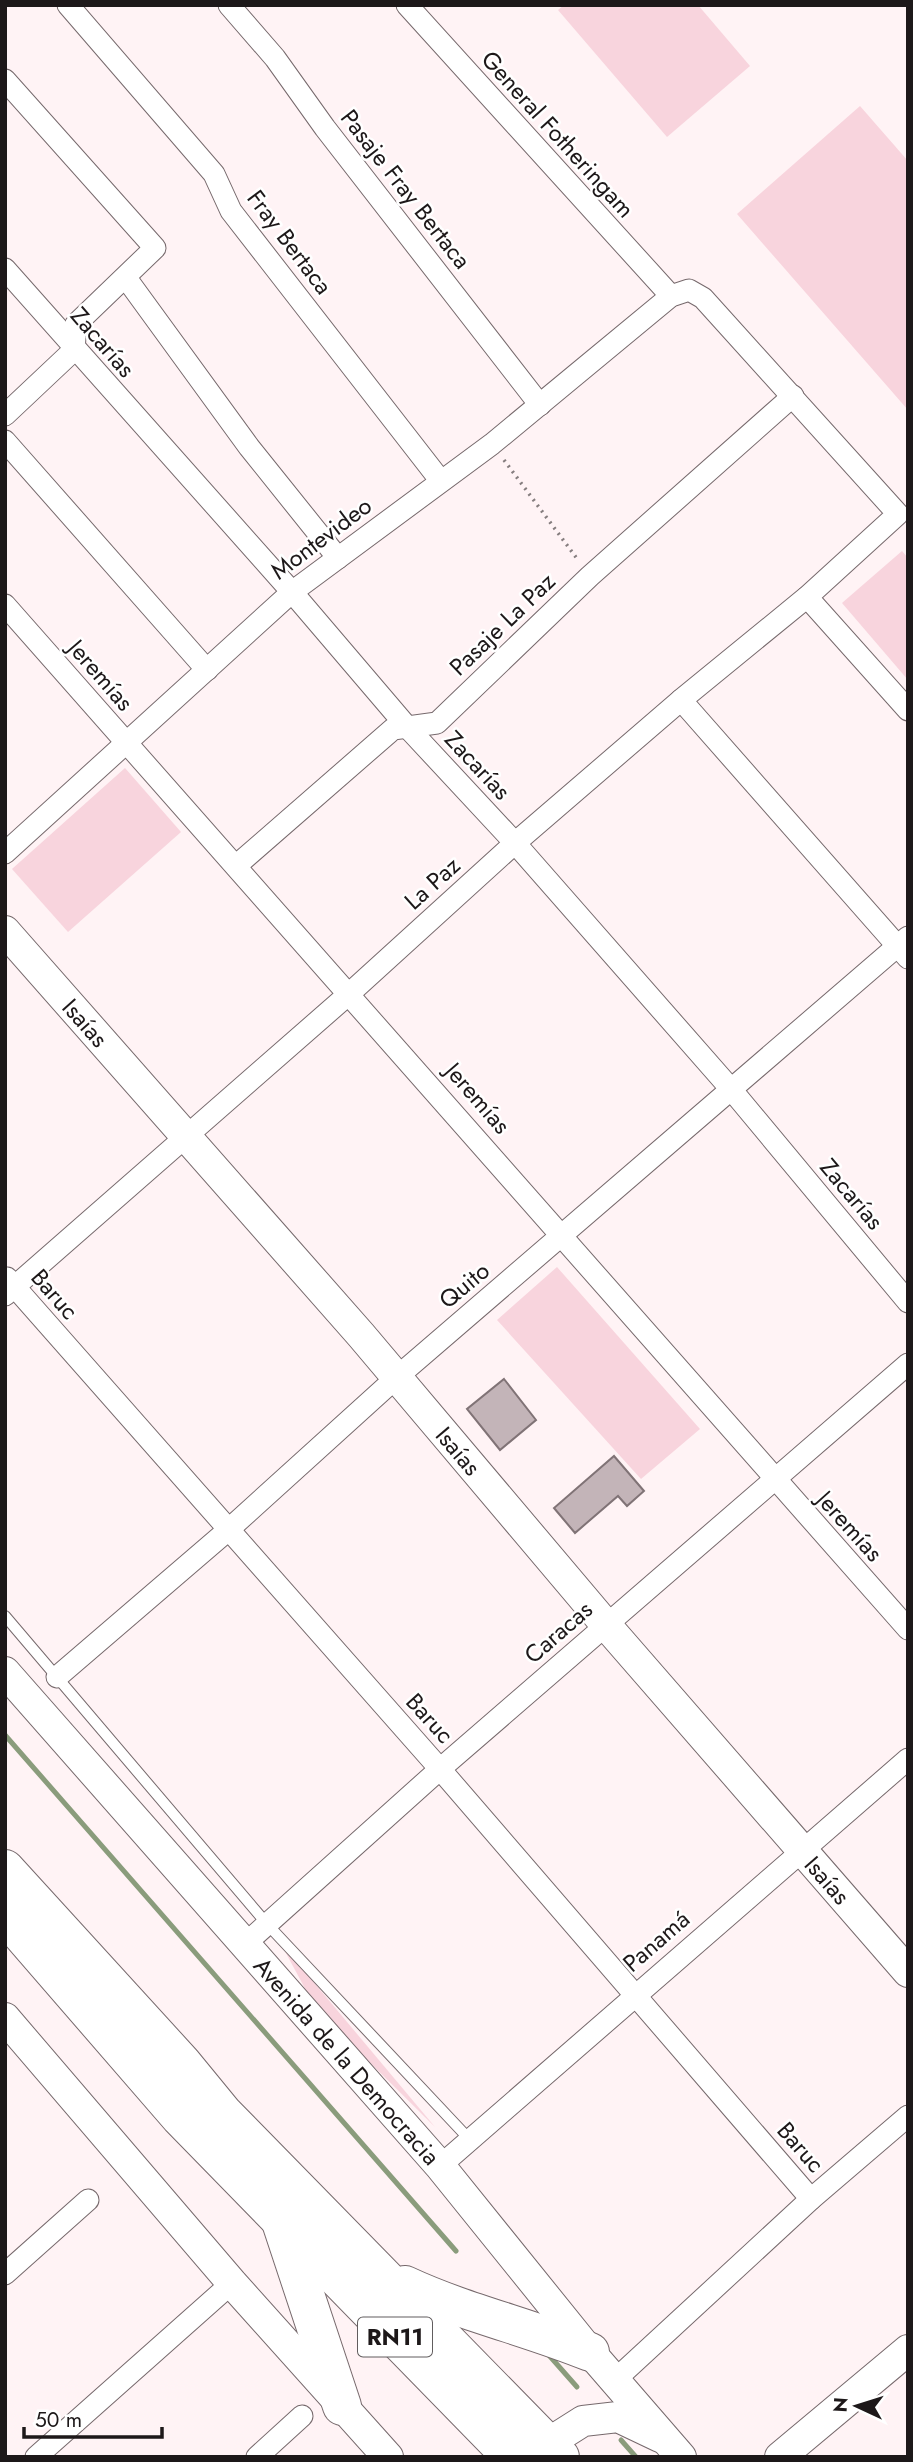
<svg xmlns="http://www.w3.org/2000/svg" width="913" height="2462" font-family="Jost,sans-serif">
<rect width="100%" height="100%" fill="#fff3f5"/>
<g fill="#f8d4dd">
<path d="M564,5H698L750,66L667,137L558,10Z"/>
<path d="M860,106L908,161V410L737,214Z"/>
<path d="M902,551L908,558V680L842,603Z"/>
<path d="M125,768L181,832L68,932L12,869Z"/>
<path d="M557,1267L700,1429L641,1479L497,1320Z"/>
<path d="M280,1942L435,2127L316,2009Z"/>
</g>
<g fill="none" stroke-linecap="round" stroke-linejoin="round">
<g stroke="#8a9c7c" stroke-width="5">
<path d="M5,1735L456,2251"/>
<path d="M547,2353L577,2387"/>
<path d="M621,2440L636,2457"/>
</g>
</g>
<g fill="#c3b4b8" stroke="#807376" stroke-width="2">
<path d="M504,1379L536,1420L500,1450L467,1409Z"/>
<path d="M614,1456L644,1491L627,1506L618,1496L575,1533L554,1508Z"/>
</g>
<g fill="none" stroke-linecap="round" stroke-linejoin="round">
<g stroke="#76696c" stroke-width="12">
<path id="lane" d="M5,1616L267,1924L471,2141"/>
</g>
<g stroke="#76696c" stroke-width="23">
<g id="street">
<path d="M68,5L214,174L231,211L440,480"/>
<path d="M229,5L275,58L325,128L540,405"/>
<path d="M407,5L671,296"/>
<path d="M5,80L155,248L76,324L74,350L5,415"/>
<path d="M5,269L292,592L408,728L515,843L730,1088L908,1302"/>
<path d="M126,278L249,447L338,558"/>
<path d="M5,441L207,670"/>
<path d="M807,597L908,710"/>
<path d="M5,605L908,1629"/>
<path d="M681,700L908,958"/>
<path d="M5,853L292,592L492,444L671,296L689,290L703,298L898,514L807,597L681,700L515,843L350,993L5,1295"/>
<path d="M237,865L393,729L437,723L590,576L793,396"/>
<path d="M7,1278L440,1769L811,2199"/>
<path d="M57,1677L227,1531L397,1377L908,937"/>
<path d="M245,1944L440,1769L908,1364"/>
<path d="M440,2166L908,1759"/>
<path d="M5,2274L88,2200"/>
<path d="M616,2379L811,2199L908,2116"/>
<path d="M36,2457L232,2283"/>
<path d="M257,2457L302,2416"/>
</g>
</g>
<g stroke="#76696c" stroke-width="32">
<g id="secondary">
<path id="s1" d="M5,931L361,1335L606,1625L908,1972"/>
<path id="s2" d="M5,1672L440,2166L590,2352L681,2457"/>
<path d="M5,2018L232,2283L388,2457"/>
<path d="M531,2454L583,2421L618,2417L660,2437"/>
<path d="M780,2457L908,2350"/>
</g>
</g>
<g stroke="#76696c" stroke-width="40">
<g id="highway">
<path d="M5,1869L182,2063L223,2113L560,2457"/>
<path d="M5,1915L180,2117L512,2457"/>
<path d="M282,2225L342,2406"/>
<path d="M405,2285C465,2313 529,2327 590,2352"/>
</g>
</g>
<path stroke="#857d7e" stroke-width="3.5" stroke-dasharray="2 5" stroke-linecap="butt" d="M504,460L578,560"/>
<use href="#lane" stroke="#fff" stroke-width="10"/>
<use href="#street" stroke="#fff" stroke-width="21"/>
<use href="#secondary" stroke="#fff" stroke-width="30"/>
<use href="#highway" stroke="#fff" stroke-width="38"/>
</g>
<g text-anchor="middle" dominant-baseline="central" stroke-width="5" stroke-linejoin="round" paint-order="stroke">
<rect fill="#fff" stroke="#615d5e" stroke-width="2" x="358" y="2317.5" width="74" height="39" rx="5"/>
<g font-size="23" font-weight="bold" fill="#1d1819">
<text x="395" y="2337">RN11</text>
</g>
<g font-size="24" fill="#1d1819" stroke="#fff">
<text transform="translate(558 134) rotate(48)">General Fotheringam</text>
<text transform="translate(406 189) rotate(52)">Pasaje Fray Bertaca</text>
<text transform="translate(290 242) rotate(53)">Fray Bertaca</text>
<text transform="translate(103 342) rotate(49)">Zacarías</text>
<text transform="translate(321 538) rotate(-37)">Montevideo</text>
<text transform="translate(502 624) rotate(-44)">Pasaje La Paz</text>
<text transform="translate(101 675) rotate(49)">Jeremías</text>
<text transform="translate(478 765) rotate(47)">Zacarías</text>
<text transform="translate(432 883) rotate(-42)">La Paz</text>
<text stroke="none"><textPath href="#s1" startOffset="122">Isaías</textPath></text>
<text transform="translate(478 1098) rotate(49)">Jeremías</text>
<text transform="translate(852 1194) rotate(50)">Zacarías</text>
<text transform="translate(464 1285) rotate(-40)">Quito</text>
<text transform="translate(55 1294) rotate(49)">Baruc</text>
<text stroke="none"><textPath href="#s1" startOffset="690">Isaías</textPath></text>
<text transform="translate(850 1526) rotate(48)">Jeremías</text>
<text transform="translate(558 1632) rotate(-41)">Caracas</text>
<text transform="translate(430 1718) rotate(48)">Baruc</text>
<text stroke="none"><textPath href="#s1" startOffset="1256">Isaías</textPath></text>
<text transform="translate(656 1941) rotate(-41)">Panamá</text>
<text stroke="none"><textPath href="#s2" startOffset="518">Avenida de la Democracia</textPath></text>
<text transform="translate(801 2147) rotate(49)">Baruc</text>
</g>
</g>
<rect width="913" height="2462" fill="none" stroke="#1d1819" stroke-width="14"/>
<g transform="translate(857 2406) rotate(274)" stroke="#ffffff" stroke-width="5" paint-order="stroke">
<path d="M0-5L12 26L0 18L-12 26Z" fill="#1d1819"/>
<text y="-10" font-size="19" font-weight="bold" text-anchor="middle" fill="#1d1819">N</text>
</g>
<path d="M24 2427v10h138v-10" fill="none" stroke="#1d1819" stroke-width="3.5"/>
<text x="35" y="2427" font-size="21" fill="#1d1819" stroke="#ffffff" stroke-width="5" paint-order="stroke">50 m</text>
</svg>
